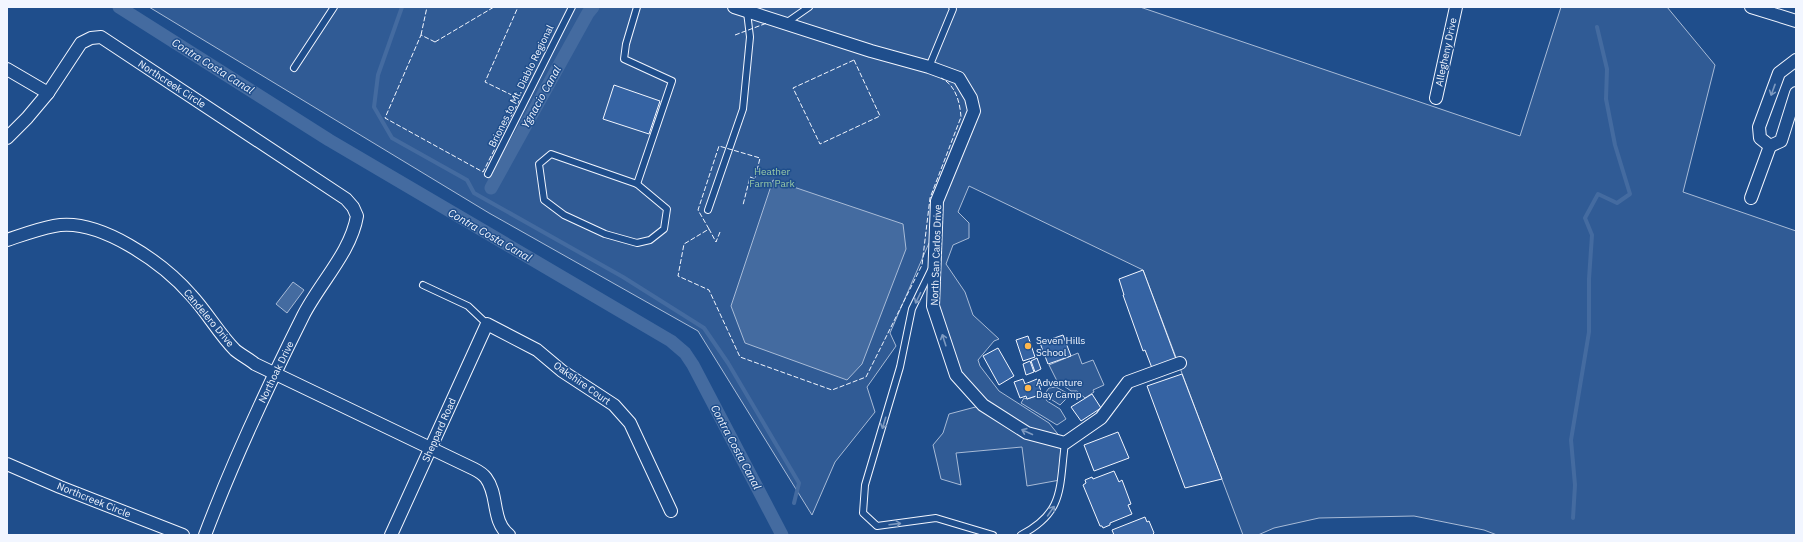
<svg xmlns="http://www.w3.org/2000/svg" width="1803" height="542" font-family="'IBM Plex Sans',sans-serif">
<rect width="100%" height="100%" fill="#1f4e8c"/>
<g fill="#305b95" stroke="#a8bbd7">
<path d="M149,7H1140L1520,136L1561,7H1667L1715,65L1683,192L1796,231V535H1497L1484,530L1414,516L1319,518L1274,528L1258,535H1243L1143,270L969,186L958,212L969,223V238L953,245L946,264L965,292L973,315L999,339L994,341L978,360L980,366L999,391L1049,423L1065,443L1060,480L1027,486L1022,447L956,453L961,485L941,479L933,445L943,433L949,414L983,405L956,375L933,306L935,241L929,243L890,333L896,346L867,387L875,412L835,462L812,515L698,331L489,213Z"/>
<path d="M1078,353L1082,364L1093,360L1104,385L1093,390L1094,392L1085,398L1077,391H1071L1057,381L1049,365Z"/>
<path d="M1056,387L1067,393V398L1060,405L1049,398L1046,392L1049,388Z"/>
<path d="M1043,394L1047,401L1060,409L1066,419L1057,425L1021,403L1024,398L1027,399Z"/>
</g>
<g fill="#446ba0" stroke="#a8bbd7">
<path d="M773,180L903,224L906,249L862,364L847,380L745,343L731,306Z"/>
<path d="M293,282L304,290L287,313L276,304Z"/>
</g>
<g fill="none" stroke-linecap="round" stroke-linejoin="round">
<g stroke="#446ba0" stroke-width="4">
<path d="M402,7L378,75L374,107L392,138L467,180L474,193L623,277L704,328L728,363L799,483L794,503"/>
<path d="M1573,518L1575,485L1571,440L1589,332V279L1592,235L1585,218L1598,194L1617,203L1630,194L1615,145L1606,99L1607,69L1597,27"/>
</g>
<g stroke="#446ba0" stroke-width="13">
<path d="M119,7L329,140L671,341L685,353L693,365L782,535"/>
<path d="M491,188L588,13L593,7"/>
</g>
</g>
<g fill="#3563a3" stroke="#f2f6ff">
<path d="M614,85L660,101L649,134L603,119Z"/>
<path d="M1143,270L1176,359L1152,368L1145,350L1143,351L1123,295H1124L1119,279Z"/>
<path d="M1063,335L1071,356L1048,364L1040,343Z"/>
<path d="M1028,336L1035,357L1023,361L1016,340Z"/>
<path d="M998,348L1014,376L999,385L983,356Z"/>
<path d="M1037,358L1041,369L1035,372L1031,361Z"/>
<path d="M1030,361L1034,372L1026,375L1023,364Z"/>
<path d="M1182,374L1222,479L1185,488L1147,386Z"/>
<path d="M1023,379L1025,384L1037,379L1042,394L1027,399L1026,396L1020,398L1014,382Z"/>
<path d="M1092,394L1101,408L1081,421L1071,407Z"/>
<path d="M1118,432L1129,458L1094,471L1084,445Z"/>
<path d="M1114,471L1119,482L1122,480L1131,504L1128,505L1132,514L1110,523V525L1103,528L1102,526H1100L1083,485L1086,483L1085,480L1092,477L1093,479Z"/>
<path d="M1145,517L1147,522L1149,521L1154,533L1152,535H1114L1112,530Z"/>
</g>
<g fill="none" stroke-linecap="round" stroke-linejoin="round">
<g stroke="#f2f6ff" stroke-width="8">
<g id="lane">
<path d="M786,23L809,7"/>
<path d="M929,67L953,9L952,7"/>
<path d="M294,68L334,7"/>
<path d="M551,154L637,184L667,209L664,229L650,240L637,243L605,234L564,215L544,200L539,164Z"/>
<path d="M488,174L572,7"/>
<path d="M637,184L672,81L624,59L626,44L637,7"/>
<path d="M708,210L743,109L750,37L747,12"/>
<path d="M931,270L912,309L900,367L865,485L863,513L877,526L936,518L993,535"/>
<path d="M423,285L468,306L487,324"/>
<path d="M1021,535C1065,512 1059,488 1065,443"/>
</g>
</g>
<g stroke="#f2f6ff" stroke-width="14">
<g id="street">
<path d="M734,7L871,51L929,67L959,78L971,98L974,111L937,201L933,306L956,375L983,405L1027,433L1065,443L1101,418L1128,382L1180,363"/>
<path d="M1751,7L1796,21"/>
<path d="M1796,60L1779,73L1759,127L1760,138L1770,146L1781,141L1796,93"/>
<path d="M7,69L48,93"/>
<path d="M1436,98L1456,7"/>
<path d="M7,138L27,118L48,93L81,43L91,38L101,37L346,199L353,207L357,216C351,252 319,284 303,316C267,388 233,461 205,535"/>
<path d="M1751,198L1770,146"/>
<path d="M7,240C22,235 38,229 54,226C99,217 163,263 191,295C207,312 219,334 235,350C241,355 249,359 255,364L474,469C478,471 483,474 486,478C499,495 491,521 509,535"/>
<path d="M7,464L60,487L183,535"/>
<path d="M391,535L487,324L537,350L562,371L614,405L630,423L671,511"/>
</g>
</g>
<use href="#lane" stroke="#1f4e8c" stroke-width="6"/>
<use href="#street" stroke="#1f4e8c" stroke-width="12"/>
<g stroke="#f2f6ff" stroke-width="1" stroke-dasharray="5 2" stroke-linecap="butt">
<path d="M421,35L427,7"/>
<path d="M735,35L767,23"/>
<path d="M435,42L421,35L385,118L483,172L520,99L485,82L518,7"/>
<path d="M435,42L494,7"/>
<path d="M854,60L880,116L820,144L793,88Z"/>
<path d="M709,229L698,210L719,146L760,158L755,179L750,177L743,205"/>
<path d="M720,232L716,242L709,229L684,244L678,276L709,290L740,357L832,390L866,377L922,265L930,198L961,117C960,103 956,85 941,78"/>
</g>
</g>
<defs><path id="oneway-shaft" d="M-6 0H5M1.5-3L5.5 0L1.5 3" fill="none" stroke-width="1.6" stroke-linecap="round" stroke-linejoin="round"/></defs>
<g stroke="#7e9ac0">
<use href="#oneway-shaft" transform="translate(1773 90) rotate(110)"/>
<use href="#oneway-shaft" transform="translate(918 298) rotate(116)"/>
<use href="#oneway-shaft" transform="translate(944 340) rotate(-108)"/>
<use href="#oneway-shaft" transform="translate(884 423) rotate(107)"/>
<use href="#oneway-shaft" transform="translate(1027 432) rotate(-156)"/>
<use href="#oneway-shaft" transform="translate(1051 511) rotate(-55)"/>
<use href="#oneway-shaft" transform="translate(895 524) rotate(-7)"/>
</g>
<g fill="#ffb74d" stroke="#1f4e8c" stroke-width="1.5">
<circle cx="1028" cy="346" r="4"/>
<circle cx="1028" cy="388" r="4"/>
</g>
<g text-anchor="middle" dominant-baseline="central" stroke-width="3" stroke-linejoin="round" paint-order="stroke">
<g font-size="10" fill="#f2f6ff" stroke="#1f4e8c">
<text transform="translate(1446 52) rotate(-78)">Allegheny Drive</text>
<text transform="translate(172 84) rotate(33)">Northcreek Circle</text>
<text transform="translate(521 86) rotate(-64)">Briones to Mt. Diablo Regional</text>
<text transform="translate(936 255) rotate(-88)">North San Carlos Drive</text>
<text transform="translate(209 318) rotate(50)">Candelero Drive</text>
<text transform="translate(276 372) rotate(-64)">Northoak Drive</text>
<text transform="translate(582 383) rotate(35)">Oakshire Court</text>
<text transform="translate(439 430) rotate(-66)">Sheppard Road</text>
<text transform="translate(94 500) rotate(22)">Northcreek Circle</text>
</g>
<g font-size="10" fill="#97c8a6" stroke="#1f4e8c">
<text x="772" y="171">Heather<tspan x="772" dy="12">Farm Park</tspan></text>
</g>
<g font-size="10" fill="#f2f6ff" stroke="#1f4e8c" text-anchor="start">
<text x="1036" y="340">Seven Hills<tspan x="1036" dy="12">School</tspan></text>
<text x="1036" y="382">Adventure<tspan x="1036" dy="12">Day Camp</tspan></text>
</g>
<g font-size="11" font-style="italic" fill="#f2f6ff" stroke="#1f4e8c">
<text transform="translate(213 66) rotate(32)">Contra Costa Canal</text>
<text transform="translate(541 97) rotate(-61)">Ygnacio Canal</text>
<text transform="translate(490 235) rotate(30)">Contra Costa Canal</text>
<text transform="translate(736 447) rotate(62)">Contra Costa Canal</text>
</g>
</g>
<rect width="1803" height="542" fill="none" stroke="#f2f6ff" stroke-width="16"/>
</svg>
